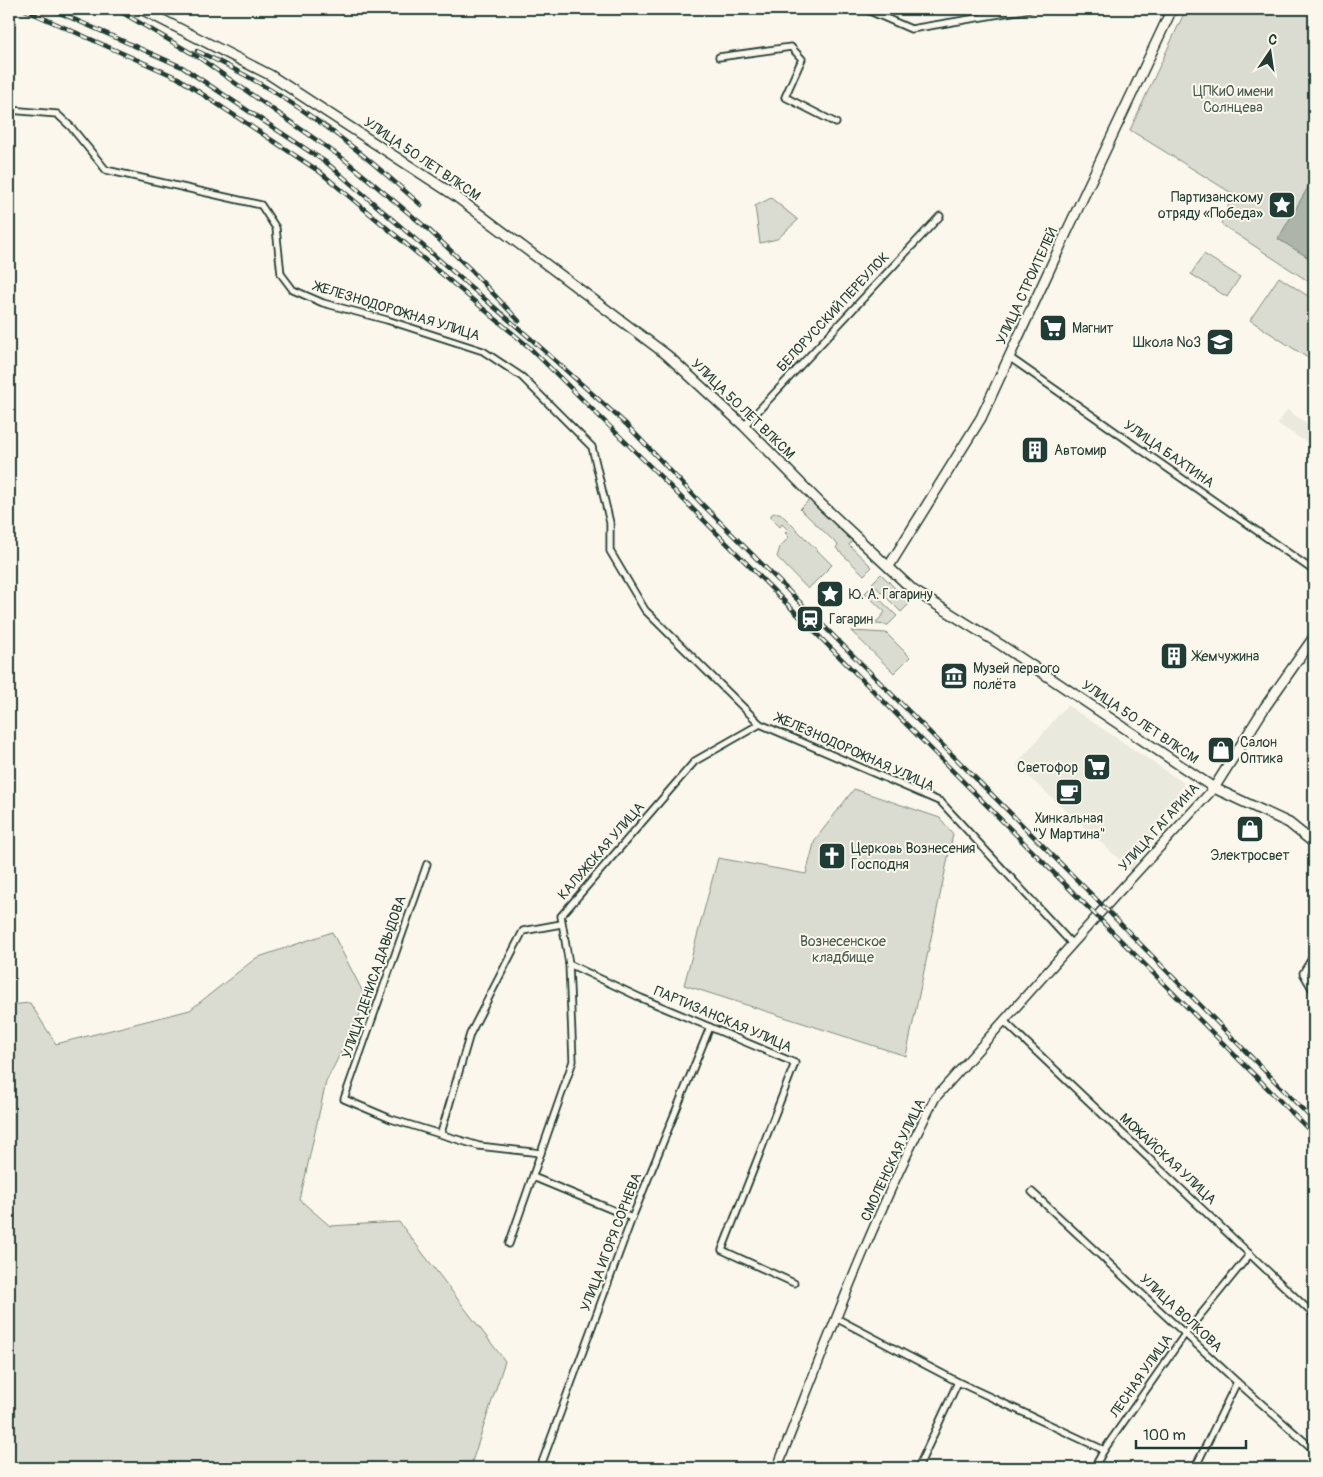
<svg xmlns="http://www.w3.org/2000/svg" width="1323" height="1477" font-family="Pangolin,sans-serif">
<rect width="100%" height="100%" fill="#fbf7ec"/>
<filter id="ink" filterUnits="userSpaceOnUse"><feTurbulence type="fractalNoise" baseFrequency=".02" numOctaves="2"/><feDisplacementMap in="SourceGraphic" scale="10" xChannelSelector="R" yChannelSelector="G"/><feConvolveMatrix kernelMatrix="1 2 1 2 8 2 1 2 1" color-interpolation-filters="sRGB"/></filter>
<g filter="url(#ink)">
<g fill="#eae9de">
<path d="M1287,410L1314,428V447L1278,424Z"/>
<path d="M1067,705L1184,783L1131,870L1016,765Z"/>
</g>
<g fill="#dbdcd1" stroke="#7d8c82">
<path d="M1186,9H1314V285L1221,224L1233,194L1130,130Z"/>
<path d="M771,198L798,220L777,239L760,243L755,206Z"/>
<path d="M1204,254L1240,277L1227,297L1191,274Z"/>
<path d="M1279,277L1314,300V362L1250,320Z"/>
<path d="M809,500L852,541L849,545L872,567L864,575L836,548L838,545L800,509Z"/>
<path d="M774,513H780L832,565L808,589L777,557L780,547L789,537L785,533L788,530L782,524L780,527L771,518V515Z"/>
<path d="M881,574L908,601V605L901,612L872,583Z"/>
<path d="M869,589L897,616L888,625L875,624L885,612L865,593Z"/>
<path d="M851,631L886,633L910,657L894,673Z"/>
<path d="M854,789L940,818L953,834L906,1056L684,985L718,858L806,874L815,840Z"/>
<path d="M332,932L367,1000L326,1082L300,1200L330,1226L399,1222L505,1361L470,1468H9V1005L30,1003L56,1044L190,1010L256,958Z"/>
</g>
<path fill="#adb4aa" stroke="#74847b" d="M1314,177V261L1278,239Z"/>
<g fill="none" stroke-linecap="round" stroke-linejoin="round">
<g stroke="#1f3d34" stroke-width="9">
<g id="minor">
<path d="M865,9L911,29L1030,9"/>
<path d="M719,57L791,47L802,59L785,97L836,123"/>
<path d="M9,110L57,114L71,127L106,170L261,205L276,228L281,274L293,290L323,303L387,320L483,351L522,377L592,447L610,523V551L645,610L760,724L941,802L1072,944"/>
<path d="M1009,357L1314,571"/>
<path d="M744,426L940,216"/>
<path d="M427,864L344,1099L391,1119L479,1146L541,1153"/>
<path d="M1314,955L1303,973L1314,992"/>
<path d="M569,964L641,998L795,1063L722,1250L794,1283"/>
<path d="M1004,1021L1314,1315"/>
<path d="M441,1133L470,1034L523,931L561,924"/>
<path d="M533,1177L632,1218"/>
<path d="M1032,1192L1237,1382L1314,1450"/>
<path d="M509,1244L573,1061L569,964L561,916L695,761L760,724"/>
<path d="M836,1318L958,1382L1104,1450"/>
<path d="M540,1468L632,1218L710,1027"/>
<path d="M918,1468L958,1382"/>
<path d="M1094,1468L1104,1450L1185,1334L1250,1254"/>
<path d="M1195,1468L1237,1382"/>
</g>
</g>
<g stroke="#1f3d34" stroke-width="11">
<path id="tertiary" d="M777,1468C826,1344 873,1217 935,1098L1115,896L1214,788"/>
</g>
<g stroke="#1f3d34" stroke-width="12">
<g id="secondary">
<path d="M141,9L270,75L454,195L667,355L744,426L821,504L913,590L1001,645L1214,788L1289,823L1314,843"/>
<path d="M889,566L981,418L1070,225L1172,9"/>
<path d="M1214,788L1265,707L1314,637"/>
</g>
</g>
<use href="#minor" stroke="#fbf7ec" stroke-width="5.5"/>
<use href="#tertiary" stroke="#fbf7ec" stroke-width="8"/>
<use href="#secondary" stroke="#fbf7ec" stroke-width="9"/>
<g stroke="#1f3d34" stroke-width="4.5">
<g id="rail">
<path d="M23,9L178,78L320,172L529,347L657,473L1314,1135"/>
<path d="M51,9L182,67L327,163L530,338L626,424L702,504L1105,908L1314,1121"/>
<path d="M116,9L198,57L345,160L429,230L471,270L519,321"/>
<path d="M197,51C252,76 306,110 354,148C377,166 399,186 421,205"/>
</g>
</g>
<use href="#rail" stroke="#fbf7ec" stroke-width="2.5" stroke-dasharray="8" stroke-linecap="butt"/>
</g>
</g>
<defs>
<g id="sight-square" transform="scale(1.4375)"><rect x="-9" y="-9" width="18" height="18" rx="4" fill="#1f3d34" stroke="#fbf7ec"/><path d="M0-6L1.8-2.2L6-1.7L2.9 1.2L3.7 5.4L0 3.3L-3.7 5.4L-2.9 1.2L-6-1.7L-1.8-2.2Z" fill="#fff"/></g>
<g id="supermarket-square" transform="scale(1.4375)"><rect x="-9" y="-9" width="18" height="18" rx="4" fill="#1f3d34" stroke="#fbf7ec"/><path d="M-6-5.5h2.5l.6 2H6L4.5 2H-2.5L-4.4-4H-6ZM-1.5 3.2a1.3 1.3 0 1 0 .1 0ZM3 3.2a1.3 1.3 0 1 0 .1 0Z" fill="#fff"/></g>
<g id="school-square" transform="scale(1.4375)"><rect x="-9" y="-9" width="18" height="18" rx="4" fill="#1f3d34" stroke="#fbf7ec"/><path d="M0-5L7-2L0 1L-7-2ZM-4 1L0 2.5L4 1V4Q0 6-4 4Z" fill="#fff"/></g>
<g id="building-square" transform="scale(1.4375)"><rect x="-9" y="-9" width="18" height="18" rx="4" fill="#1f3d34" stroke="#fbf7ec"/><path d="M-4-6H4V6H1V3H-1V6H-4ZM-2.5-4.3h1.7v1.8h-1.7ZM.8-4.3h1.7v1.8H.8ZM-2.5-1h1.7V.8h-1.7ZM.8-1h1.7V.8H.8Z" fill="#fff"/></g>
<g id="station-square" transform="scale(1.4375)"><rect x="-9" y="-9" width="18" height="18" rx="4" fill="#1f3d34" stroke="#fbf7ec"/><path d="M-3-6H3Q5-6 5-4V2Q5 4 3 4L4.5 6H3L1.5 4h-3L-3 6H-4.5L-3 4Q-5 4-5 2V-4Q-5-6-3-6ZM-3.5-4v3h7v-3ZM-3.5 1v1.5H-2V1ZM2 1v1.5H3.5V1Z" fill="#fff"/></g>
<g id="museum-square" transform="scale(1.4375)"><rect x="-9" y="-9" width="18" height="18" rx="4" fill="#1f3d34" stroke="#fbf7ec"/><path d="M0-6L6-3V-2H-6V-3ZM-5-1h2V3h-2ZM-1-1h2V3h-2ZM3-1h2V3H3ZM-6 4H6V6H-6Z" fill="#fff"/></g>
<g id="shop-square" transform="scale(1.4375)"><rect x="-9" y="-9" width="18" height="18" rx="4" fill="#1f3d34" stroke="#fbf7ec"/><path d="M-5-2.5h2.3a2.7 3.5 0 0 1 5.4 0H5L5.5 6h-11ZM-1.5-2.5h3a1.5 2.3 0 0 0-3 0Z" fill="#fff"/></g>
<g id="cafe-square" transform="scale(1.4375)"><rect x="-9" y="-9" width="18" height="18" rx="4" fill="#1f3d34" stroke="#fbf7ec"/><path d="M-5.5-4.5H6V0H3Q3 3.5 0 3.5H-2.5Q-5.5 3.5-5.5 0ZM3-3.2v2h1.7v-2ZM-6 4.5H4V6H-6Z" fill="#fff"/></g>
<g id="church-square" transform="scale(1.4375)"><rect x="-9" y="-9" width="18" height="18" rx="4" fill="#1f3d34" stroke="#fbf7ec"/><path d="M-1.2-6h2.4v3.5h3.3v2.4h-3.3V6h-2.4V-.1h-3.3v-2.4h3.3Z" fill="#fff"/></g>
</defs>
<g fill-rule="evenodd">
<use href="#sight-square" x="1282" y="205"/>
<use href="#supermarket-square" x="1053" y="328"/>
<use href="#school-square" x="1220" y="342"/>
<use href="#building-square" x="1035" y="450"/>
<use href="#sight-square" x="830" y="594"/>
<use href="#station-square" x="810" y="619"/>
<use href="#building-square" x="1174" y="656"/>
<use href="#museum-square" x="954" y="676"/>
<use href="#shop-square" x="1221" y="750"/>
<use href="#supermarket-square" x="1097" y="767"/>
<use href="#cafe-square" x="1069" y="792"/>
<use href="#shop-square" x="1250" y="829"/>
<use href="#church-square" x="832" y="856"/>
</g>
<g text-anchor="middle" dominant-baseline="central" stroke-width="4" stroke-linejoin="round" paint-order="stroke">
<g font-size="14" fill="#455d53" stroke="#fbf7ec">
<text x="1233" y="91">ЦПКиО имени<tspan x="1233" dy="16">Солнцева</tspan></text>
<text x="843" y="941">Вознесенское<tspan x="843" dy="16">кладбище</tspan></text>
</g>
<g font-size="14" fill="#1f3d34" stroke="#fbf7ec">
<text transform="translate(422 159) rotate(34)">УЛИЦА 50 ЛЕТ ВЛКСМ</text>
<text transform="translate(1027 286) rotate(-65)">УЛИЦА СТРОИТЕЛЕЙ</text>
<text transform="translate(397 311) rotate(17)">ЖЕЛЕЗНОДОРОЖНАЯ УЛИЦА</text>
<text transform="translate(833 312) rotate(-47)">БЕЛОРУССКИЙ ПЕРЕУЛОК</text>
<text transform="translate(743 409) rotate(44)">УЛИЦА 50 ЛЕТ ВЛКСМ</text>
<text transform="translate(1169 454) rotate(35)">УЛИЦА БАХТИНА</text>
<text transform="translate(1140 722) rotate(34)">УЛИЦА 50 ЛЕТ ВЛКСМ</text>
<text transform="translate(855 752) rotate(24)">ЖЕЛЕЗНОДОРОЖНАЯ УЛИЦА</text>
<text transform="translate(1159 827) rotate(-48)">УЛИЦА ГАГАРИНА</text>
<text transform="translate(601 851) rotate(-49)">КАЛУЖСКАЯ УЛИЦА</text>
<text transform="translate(374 977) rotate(-71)">УЛИЦА ДЕНИСА ДАВЫДОВА</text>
<text transform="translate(723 1019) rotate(23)">ПАРТИЗАНСКАЯ УЛИЦА</text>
<text transform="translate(1168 1159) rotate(43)">МОЖАЙСКАЯ УЛИЦА</text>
<text transform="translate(893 1160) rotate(-65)">СМОЛЕНСКАЯ УЛИЦА</text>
<text transform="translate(611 1242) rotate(-69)">УЛИЦА ИГОРЯ СОРНЕВА</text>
<text transform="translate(1181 1313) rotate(43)">УЛИЦА ВОЛКОВА</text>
<text transform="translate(1141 1376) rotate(-55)">ЛЕСНАЯ УЛИЦА</text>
</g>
<g font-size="14" fill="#1f3d34" stroke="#fbf7ec" text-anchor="start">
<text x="1263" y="197" text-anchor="end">Партизанскому<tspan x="1263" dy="16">отряду «Победа»</tspan></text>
<text x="1072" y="328">Магнит</text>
<text x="1201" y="342" text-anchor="end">Школа №3</text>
<text x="1054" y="450">Автомир</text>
<text x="849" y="594">Ю. А. Гагарину</text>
<text x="829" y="619">Гагарин</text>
<text x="1193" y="656">Жемчужина</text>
<text x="973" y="668">Музей первого<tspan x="973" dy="16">полёта</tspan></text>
<text x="1240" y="742">Салон<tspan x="1240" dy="16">Оптика</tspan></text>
<text x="1078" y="767" text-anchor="end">Светофор</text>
<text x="1069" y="818" text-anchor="middle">Хинкальная<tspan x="1069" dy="16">"У Мартина"</tspan></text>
<text x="851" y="848">Церковь Вознесения<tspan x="851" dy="16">Господня</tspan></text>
<text x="1250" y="855" text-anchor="middle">Электросвет</text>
</g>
</g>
<rect width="1323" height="1477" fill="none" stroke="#fbf7ec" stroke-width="30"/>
<rect x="15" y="15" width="1293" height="1447" fill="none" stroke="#1f3d34" stroke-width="2" filter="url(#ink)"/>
<g transform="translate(1270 52) rotate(13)" stroke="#fbf7ec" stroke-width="4" paint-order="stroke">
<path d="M0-4L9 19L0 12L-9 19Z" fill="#1f3d34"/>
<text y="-8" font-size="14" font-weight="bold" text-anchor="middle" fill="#1f3d34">С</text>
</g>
<path d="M1136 1440v8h110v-8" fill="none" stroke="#1f3d34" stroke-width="2.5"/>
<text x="1143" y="1440" font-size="15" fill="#1f3d34" stroke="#fbf7ec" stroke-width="4" paint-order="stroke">100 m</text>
</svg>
